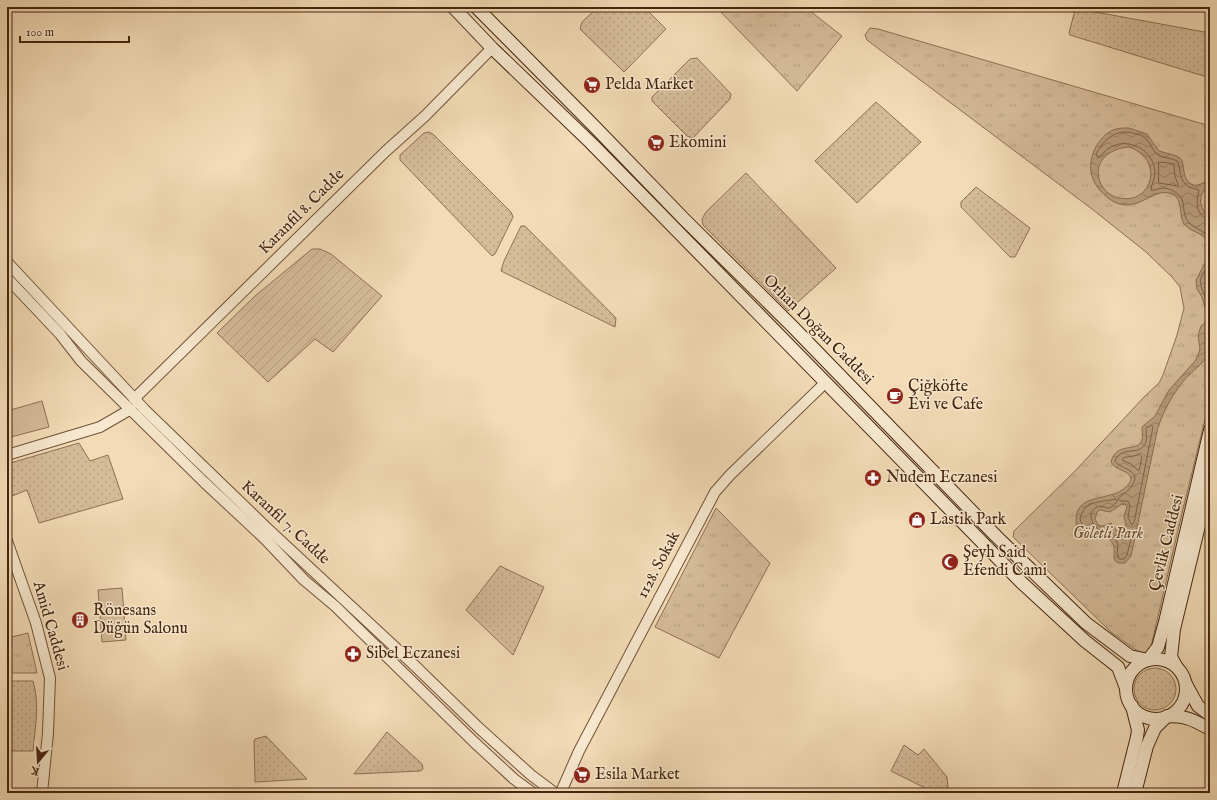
<svg xmlns="http://www.w3.org/2000/svg" width="1217" height="800" font-family="'IM FELL English',serif">
<defs>
<pattern id="grass-dots" width="8" height="8" patternUnits="userSpaceOnUse"><rect width="8" height="8" fill="#d5bc99"/><path d="M2 2h.1M6 6h.1" fill="none" stroke="#b8a183" stroke-width="1.8" stroke-linecap="round"/></pattern>
<pattern id="park-tufts" width="24" height="20" patternUnits="userSpaceOnUse"><rect width="24" height="20" fill="#d5bc99"/><path d="M3 7l-1-3M5 7V3M7 7l1-3M15 17l-1-3M17 17v-4M19 17l1-3" fill="none" stroke="#b8a183"/></pattern>
<pattern id="garden-furrows" width="10" height="10" patternUnits="userSpaceOnUse"><rect width="10" height="10" fill="#d5bc99"/><path d="M-1 1l2-2M0 10L10 0M9 11l2-2" fill="none" stroke="#b8a183"/></pattern>
<pattern id="water-waves" width="16" height="10" patternUnits="userSpaceOnUse"><rect width="16" height="10" fill="#b89d7d"/><path d="M0 5q4-4 8 0t8 0" fill="none" stroke="#978065"/></pattern>
</defs>
<rect width="100%" height="100%" fill="#f2dbb5"/>
<filter id="stains"><feTurbulence type="fractalNoise" baseFrequency=".005" numOctaves="4"/><feColorMatrix values="0 0 0 0 .2 0 0 0 0 .09 0 0 0 0 .02 0 0 0 .5 -.17"/></filter>
<radialGradient id="worn" r=".72"><stop offset=".6" stop-color="#630" stop-opacity="0"/><stop offset="1" stop-color="#630" stop-opacity=".3"/></radialGradient>
<g fill="url(#grass-dots)" stroke="#8e7054">
<path d="M598,7H644L666,29L624,72L580,29L582,22Z"/>
<path d="M1079,9L1210,33V78L1070,35L1069,33L1075,10Z"/>
<path d="M697,58L731,94L730,99L693,138L687,136L652,101V97L690,59Z"/>
<path d="M876,102L921,142L857,203L815,161Z"/>
<path d="M429,132L434,135L511,212L513,217L495,254L492,256L400,160V155L424,133Z"/>
<path d="M746,173L836,268L788,311L703,225L702,219L706,212Z"/>
<path d="M976,187L1030,228L1015,257H1010L961,207V202Z"/>
<path d="M521,226H525L616,318L615,327L501,271L504,261Z"/>
<path d="M79,443L90,461L108,455L123,499L39,523L27,490L7,498V464Z"/>
<path d="M500,566L544,587L513,655L466,610Z"/>
<circle cx="1155" cy="689" r="21"/>
<path d="M7,681H33C40,704 35,728 33,751H7Z"/>
<path d="M387,732L422,764L423,769L420,771L354,774Z"/>
<path d="M266,736L307,779L255,782L254,741L255,739Z"/>
<path d="M904,745L918,755L924,749L947,777L948,788L955,793H935L891,771Z"/>
</g>
<g fill="url(#park-tufts)" stroke="#8e7054">
<path d="M716,7H805L842,36L797,91Z"/>
<path d="M870,28L878,29L1210,126V399L1180,522L1150,651L1143,654L1136,650L1111,632L1013,537L1014,531L1074,472L1145,396L1159,383L1163,375L1177,335L1184,308L1181,293L1180,287L1172,277L1146,252L1092,209L867,40L865,35Z"/>
<path d="M716,508L770,563L719,658L655,627Z"/>
<path d="M28,633L37,673H7V638Z"/>
</g>
<path fill="url(#garden-furrows)" stroke="#8e7054" d="M312,249H320L331,254L382,296L333,352L315,339L268,382L217,333L255,296Z"/>
<g fill="#d5bc99" stroke="#8e7054">
<path d="M42,401L49,427L7,438V411Z"/>
<path d="M122,588L126,640L102,642L98,590Z"/>
</g>
<g fill="url(#water-waves)" stroke="#8a6d51" fill-rule="evenodd">
<path d="M1129,128L1147,134L1159,151L1177,156L1182,160C1184,169 1184,187 1198,185C1202,184 1206,181 1210,180V186C1197,193 1198,209 1210,216V244C1202,231 1191,233 1184,224C1178,214 1184,200 1172,194C1153,185 1135,219 1108,198C1102,193 1096,187 1093,179C1085,161 1098,134 1116,129C1120,128 1125,128 1129,128ZM1129,147C1166,160 1151,205 1120,198C1111,197 1105,191 1101,184C1091,163 1109,148 1129,147Z"/>
<path d="M1210,254V350C1205,363 1197,367 1188,376C1174,391 1165,408 1158,427L1131,556L1125,563C1110,564 1115,557 1114,547C1113,544 1111,541 1108,538C1095,535 1076,541 1076,520C1076,492 1111,502 1126,487C1128,485 1130,482 1131,480C1131,470 1115,471 1111,462C1116,441 1138,453 1142,440C1143,437 1142,431 1142,427L1155,416L1169,390L1195,361L1198,355L1200,349L1198,335L1201,326L1205,323L1207,314L1202,297L1197,289L1196,280ZM1122,504L1126,505L1127,507L1124,516L1126,525L1125,531L1123,532L1117,531L1111,523L1103,526L1098,525L1095,519L1097,512L1100,510L1110,512Z"/>
</g>
<g fill="none" stroke-linecap="round" stroke-linejoin="round">
<g stroke="#7f6146" stroke-width="1">
<path d="M1159,162L1169,163L1174,165L1175,177L1178,184V186L1159,183Z"/>
<path d="M1210,219C1195,217 1196,201 1199,190C1196,189 1192,188 1189,187C1179,181 1181,171 1178,162C1172,157 1164,159 1158,155C1152,151 1151,142 1145,138C1142,135 1137,134 1133,133C1116,129 1104,139 1096,154L1098,158C1102,156 1105,150 1109,148C1128,136 1154,150 1155,172C1155,179 1151,185 1151,190C1155,191 1159,188 1163,188C1167,188 1172,190 1175,192C1187,199 1181,210 1187,220C1192,228 1203,230 1210,237"/>
<path d="M1210,264C1207,268 1203,273 1201,278C1198,287 1208,299 1210,310"/>
<path d="M1151,425L1153,427L1134,523L1132,525L1128,518L1130,505L1128,501H1120L1118,499C1121,495 1127,493 1130,488C1146,470 1119,469 1115,461C1121,444 1140,458 1146,442C1147,438 1146,433 1146,429Z"/>
<path d="M1140,455L1142,457L1139,471L1131,464L1122,460L1123,458Z"/>
<path d="M1115,499L1117,500V502L1110,508C1105,508 1101,505 1097,507C1086,512 1092,526 1100,530V532L1094,534L1084,530L1080,519C1084,500 1099,503 1115,499Z"/>
<path d="M1130,533L1132,535L1127,555L1124,559H1119L1117,554L1118,545L1114,536L1116,535L1124,536Z"/>
</g>
<g stroke="#715238" stroke-width="12">
<g id="tertiary">
<path d="M7,262L145,410L267,528L412,663L479,728L531,775L555,793"/>
<path d="M7,278L60,334L81,361L204,482L266,540L304,580L335,606L474,742L514,779L533,793"/>
<path d="M134,399L386,151L425,116L492,48"/>
<path d="M7,455L100,427L131,409"/>
<path d="M7,541L36,623L50,678L48,733L42,793"/>
<path d="M561,792L579,751L715,492L730,475L826,382"/>
</g>
</g>
<g stroke="#46250f" stroke-width="14">
<g id="secondary">
<path d="M453,7L492,48L591,143L1021,582L1085,641L1118,667L1126,688"/>
<path d="M476,7L594,126L684,219L792,326L996,536L1086,623L1130,656L1148,660L1158,647L1165,622L1210,430"/>
<circle cx="1156" cy="689" r="30"/>
<path d="M1176,666L1171,657L1174,629L1210,480"/>
<path d="M1186,684L1198,706L1210,715"/>
<path d="M1123,793L1137,737L1138,730L1132,706"/>
<path d="M1135,793L1147,746L1155,728L1167,716C1187,716 1193,720 1210,729"/>
</g>
</g>
<use href="#tertiary" stroke="#f7e8cf" stroke-width="10"/>
<use href="#secondary" stroke="#f7e8cf" stroke-width="12"/>
</g>
<defs>
<g id="supermarket-disc" transform="scale(0.9)"><circle r="9.5" fill="#8f2418" stroke="#f7e8cf"/><path d="M-6-5.5h2.5l.6 2H6L4.5 2H-2.5L-4.4-4H-6ZM-1.5 3.2a1.3 1.3 0 1 0 .1 0ZM3 3.2a1.3 1.3 0 1 0 .1 0Z" fill="#fff"/></g>
<g id="cafe-disc" transform="scale(0.9)"><circle r="9.5" fill="#8f2418" stroke="#f7e8cf"/><path d="M-5.5-4.5H6V0H3Q3 3.5 0 3.5H-2.5Q-5.5 3.5-5.5 0ZM3-3.2v2h1.7v-2ZM-6 4.5H4V6H-6Z" fill="#fff"/></g>
<g id="pharmacy-disc" transform="scale(0.9)"><circle r="9.5" fill="#8f2418" stroke="#f7e8cf"/><path d="M-2-6h4v4h4v4h-4v4h-4v-4h-4v-4h4Z" fill="#fff"/></g>
<g id="shop-disc" transform="scale(0.9)"><circle r="9.5" fill="#8f2418" stroke="#f7e8cf"/><path d="M-5-2.5h2.3a2.7 3.5 0 0 1 5.4 0H5L5.5 6h-11ZM-1.5-2.5h3a1.5 2.3 0 0 0-3 0Z" fill="#fff"/></g>
<g id="mosque-disc" transform="scale(0.9)"><circle r="9.5" fill="#8f2418" stroke="#f7e8cf"/><path d="M3.5-4.9A6 6 0 1 0 3.5 4.9A5 5 0 1 1 3.5-4.9Z" fill="#fff"/></g>
<g id="building-disc" transform="scale(0.9)"><circle r="9.5" fill="#8f2418" stroke="#f7e8cf"/><path d="M-4-6H4V6H1V3H-1V6H-4ZM-2.5-4.3h1.7v1.8h-1.7ZM.8-4.3h1.7v1.8H.8ZM-2.5-1h1.7V.8h-1.7ZM.8-1h1.7V.8H.8Z" fill="#fff"/></g>
</defs>
<g fill-rule="evenodd">
<use href="#supermarket-disc" x="592" y="85"/>
<use href="#supermarket-disc" x="656" y="143"/>
<use href="#cafe-disc" x="895" y="396"/>
<use href="#pharmacy-disc" x="873" y="478"/>
<use href="#shop-disc" x="917" y="520"/>
<use href="#mosque-disc" x="950" y="562"/>
<use href="#building-disc" x="80" y="620"/>
<use href="#pharmacy-disc" x="353" y="654"/>
<use href="#supermarket-disc" x="582" y="775"/>
</g>
<g text-anchor="middle" dominant-baseline="central" stroke-width="3" stroke-linejoin="round" paint-order="stroke">
<g font-size="16" fill="#46250f" stroke="#f7e8cf" text-anchor="start">
<text x="605" y="85">Pelda Market</text>
<text x="669" y="143">Ekomini</text>
<text x="908" y="387">Çiğköfte<tspan x="908" dy="18">Evi ve Cafe</tspan></text>
<text x="886" y="478">Nudem Eczanesi</text>
<text x="930" y="520">Lastik Park</text>
<text x="963" y="553">Şeyh Said<tspan x="963" dy="18">Efendi Cami</tspan></text>
<text x="93" y="611">Rönesans<tspan x="93" dy="18">Düğün Salonu</tspan></text>
<text x="366" y="654">Sibel Eczanesi</text>
<text x="595" y="775">Esila Market</text>
</g>
<g font-size="16" fill="#46250f" stroke="#f7e8cf">
<text transform="translate(302 212) rotate(-45)">Karanfil 8. Cadde</text>
<text transform="translate(818 330) rotate(45)">Orhan Doğan Caddesi</text>
<text transform="translate(285 523) rotate(43)">Karanfil 7. Cadde</text>
<text transform="translate(1167 543) rotate(-76)">Çevlik Caddesi</text>
<text transform="translate(659 565) rotate(-62)">1128. Sokak</text>
<text transform="translate(50 626) rotate(74)">Amid Caddesi</text>
</g>
<g font-size="16" font-style="italic" fill="#6a4b32" stroke="#f7e8cf">
<text x="1108" y="534">Göletli Park</text>
</g>
</g>
<rect width="1217" height="800" fill="none" stroke="#f2dbb5" stroke-width="24"/>
<rect x="8" y="8" width="1201" height="784" fill="none" stroke="#46250f" stroke-width="2"/>
<rect x="12" y="12" width="1193" height="776" fill="none" stroke="#46250f"/>
<g transform="translate(38 762) rotate(198)" stroke="#f7e8cf" stroke-width="3" paint-order="stroke">
<path d="M0-3L7 15L0 10L-7 15Z" fill="#46250f"/>
<text y="-6" font-size="11" font-weight="bold" text-anchor="middle" fill="#46250f">K</text>
</g>
<path d="M20 36v6h109v-6" fill="none" stroke="#46250f" stroke-width="2"/>
<text x="26" y="36" font-size="12" fill="#46250f" stroke="#f7e8cf" stroke-width="3" paint-order="stroke">100 m</text>
<rect width="100%" height="100%" filter="url(#stains)"/>
<rect width="100%" height="100%" fill="url(#worn)"/>
</svg>
